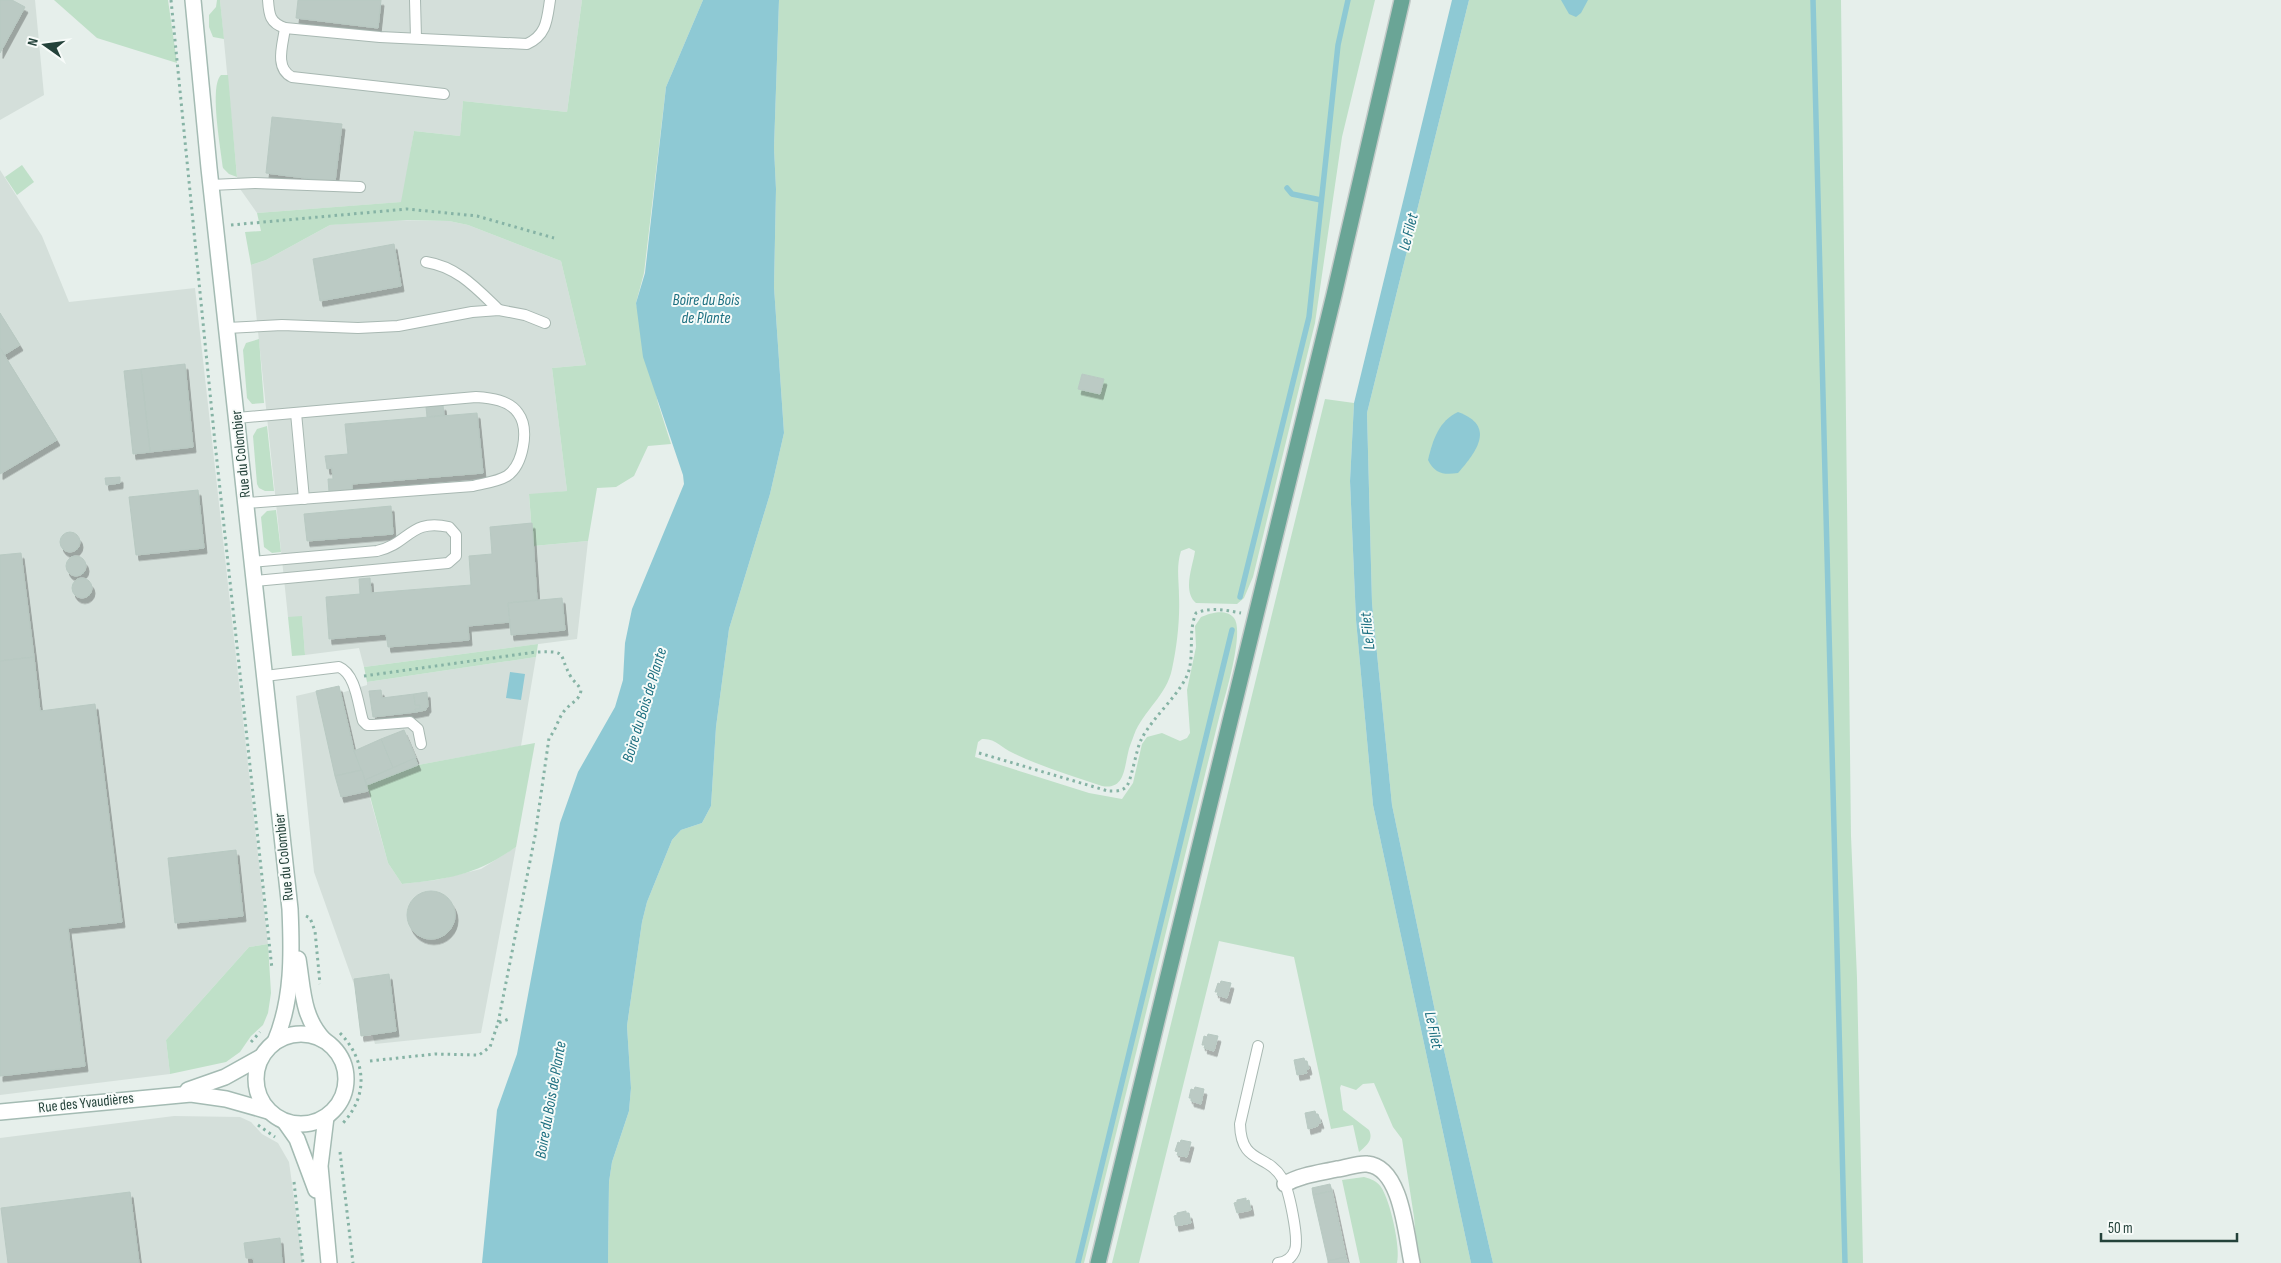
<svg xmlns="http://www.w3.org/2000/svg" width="2281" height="1263" font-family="'Sofia Sans Condensed',sans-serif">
<defs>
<filter id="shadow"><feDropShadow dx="3" dy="5.5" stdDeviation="0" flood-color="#0004"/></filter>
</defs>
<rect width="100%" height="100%" fill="#e6efeb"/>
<g fill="#d4dfda">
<path d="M0,0H35L44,95L0,120Z"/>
<path d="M220,0H582L567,112L463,101L460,136L414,131L402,202L257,213L238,186Z"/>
<path d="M0,170L42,236L69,302L195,288L268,944L249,947L166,1040L170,1074L0,1095Z"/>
<path d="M385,220L449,221L468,225L561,261L586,365L552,368L567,491L529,495L533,546L588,541L577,639L364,667L359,648L305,655L302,617H288L251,265L266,260L330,225Z"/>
<path d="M536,657L521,746L418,765L368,791L388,863L402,884L436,880L481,869L516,847L481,1033L375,1044L372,1034L361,1036L355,987L314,872L296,696L339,686L341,693L367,685V682Z"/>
<path d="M174,1116L240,1117L251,1122L262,1134L278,1143L289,1162L303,1263H0V1138Z"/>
</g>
<g fill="#bfe0c8" fill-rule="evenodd">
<path d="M54,0H168L177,63L97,38Z"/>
<path d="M217,0H220L224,39L213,37L209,27V15L216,7Z"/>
<path d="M582,0H703L666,87L644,273L636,303L658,403L671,444L648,446L634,476L616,487L597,488L588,541L533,546L529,494L567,491L552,368L586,365L561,261L468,225L449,221L407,220L330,225L266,260L251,265L245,232L261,231L257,213L401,202L414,131L460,136L463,101L567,112Z"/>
<path d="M779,0H1375L1342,137L1315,323L1253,577L1244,598L1237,604L1196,603C1182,591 1193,566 1195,551L1189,548L1181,551C1176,567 1179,580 1179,596C1180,620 1177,646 1172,669C1167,695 1143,711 1134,735C1132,741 1129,747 1128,753C1124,770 1124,790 1102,786C1072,776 1042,767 1013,753C1001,748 996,738 982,739L978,742L975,757L1089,793L1122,799L1133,783L1142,744L1147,737L1162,733L1180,741L1187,738L1190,733L1187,690L1196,647L1195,626L1201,617C1210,613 1226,608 1234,618C1245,632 1224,700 1219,718L1084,1263H608L609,1182L612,1162L629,1111L631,1088L627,1026L642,922L647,902L672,840L681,830L702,823L711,806L716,727L729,629L770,494L784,433L774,287L776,189L774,148ZM1082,374L1104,379L1100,394L1078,389Z"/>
<path d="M1469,0H1841L1851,836L1857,978L1863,1263H1493L1435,1011L1392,805L1372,603L1367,413Z"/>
<path d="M221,75H228L237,177L229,174L223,168C221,150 209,86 221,75Z"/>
<path d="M22,165L34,182L17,195L5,177Z"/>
<path d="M259,339L264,403L252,404L247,398L243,350L246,343Z"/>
<path d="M1325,399L1354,403L1350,481L1356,620L1373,805L1471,1263H1418L1414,1217L1402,1139L1393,1127L1374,1083L1363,1084L1356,1090L1341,1085L1340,1088L1343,1110L1369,1130C1374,1140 1366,1146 1359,1152L1353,1125L1331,1129L1294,957L1219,941L1139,1263H1112Z"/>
<path d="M267,426L274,491H265L259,488L257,484L253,436L257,429Z"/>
<path d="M276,510L281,552L272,553L264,547L261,517L267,511Z"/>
<path d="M302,616L305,655L292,656L288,617Z"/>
<path d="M538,644L536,657L367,682L364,667Z"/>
<path d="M535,743L516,847C476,875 450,879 402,884L388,863L367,785L418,765Z"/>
<path d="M268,944L271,993L268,1013L263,1025L251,1036L240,1052L226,1062L170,1074L166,1040L249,947Z"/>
<path d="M1364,1177C1371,1179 1377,1181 1381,1187C1390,1200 1401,1248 1397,1263H1360L1342,1180Z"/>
</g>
<g fill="#8ec9d4">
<path d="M703,0H779L774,148L776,189L774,287L784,433L770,494L729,629L716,727L711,806L702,823L681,830L672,840L647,902L642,922L627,1026L631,1088L629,1111L612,1162L609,1182L608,1263H482L497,1110L517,1054L560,823L578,772L615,707L623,680L625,643L632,609L684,484L683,475L643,357L636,303L645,273L666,87Z"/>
<path d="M1452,0H1469L1367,413L1372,603L1392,805L1435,1011L1493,1263H1471L1373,805L1356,620L1350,481L1354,403Z"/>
<path d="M1561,0H1588L1581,13L1576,17L1569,14Z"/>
<path d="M1458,412C1496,426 1477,451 1458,473C1444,475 1435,474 1428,460C1433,439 1439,421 1458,412Z"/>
<path d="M510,672L525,674L521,700L506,698Z"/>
</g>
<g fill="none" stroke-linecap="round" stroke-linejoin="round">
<g stroke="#8ec9d4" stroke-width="5.5">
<path d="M1813,0L1845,1263"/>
<path d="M1287,188L1292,194L1321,200"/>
<path d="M1240,597L1309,317L1338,45L1348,0"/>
<path d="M1078,1263L1232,630"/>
</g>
</g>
<g fill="#bbcac4" stroke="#b8c9c2" filter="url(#shadow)">
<path d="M0,0H12L25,7L0,53Z"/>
<path d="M298,0H381L378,28L296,18Z"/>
<path d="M272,117L342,124L335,182L266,173Z"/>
<path d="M394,244L401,286L320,301L313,259Z"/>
<path d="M0,313L20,345L4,355L0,348Z"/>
<path d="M0,348L57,440L0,474Z"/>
<path d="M185,364L193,447L150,452L141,369Z"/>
<path d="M141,369L150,452L133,454L124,371Z"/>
<path d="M1082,374L1104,379L1100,394L1078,389Z"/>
<path d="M443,405L444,415L427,417L426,407Z"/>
<path d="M477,413L483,473L352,484V490L329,492L328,479H333L332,468L327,469L325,456L348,454L345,424Z"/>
<path d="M120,477V483L106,485L105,478Z"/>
<path d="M198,490L204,548L136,555L129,497Z"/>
<path d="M391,506L393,534L307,541L304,514Z"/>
<path d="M532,523L537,600L508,603L510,622L468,626L469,640L388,647L386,634L329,639L326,597L360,594L359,579L370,578L371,593L471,585L469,556L492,554L490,527Z"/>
<circle cx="70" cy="542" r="10"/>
<path d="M21,553L34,657L0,661V555Z"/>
<circle cx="76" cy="566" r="10"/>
<circle cx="82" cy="588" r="10"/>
<path d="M562,598L565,630L511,635L508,603Z"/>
<path d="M34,657L40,711L95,704L122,922L68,928L85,1066L0,1076V661Z"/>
<path d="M339,686L354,751L362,770L335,776L316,691Z"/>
<path d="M381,690L382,698L414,694L415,705H420V709H415L416,712L373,717L369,691Z"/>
<path d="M427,692L428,707L426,708V710L416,712L415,709H420V705H415L414,694Z"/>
<path d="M404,730L416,758L393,768L381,739Z"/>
<path d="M381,739L393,768L365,780L354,751Z"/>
<path d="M415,758L418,765L367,785L365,780Z"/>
<path d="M362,770L368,791L341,797L335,776Z"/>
<path d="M236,850L243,916L175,923L168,858Z"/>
<circle cx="431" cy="915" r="24"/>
<path d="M389,974L396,1031L361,1036L354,979Z"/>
<path d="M1221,981L1231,983L1227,998L1217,995L1218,992H1215L1218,983L1220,984Z"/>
<path d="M1208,1034L1218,1036L1214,1051L1204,1048L1205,1045H1202L1204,1036L1207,1037Z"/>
<path d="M1304,1058L1305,1061H1307L1309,1069L1306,1070L1307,1073L1297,1075L1294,1060Z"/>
<path d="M1195,1087L1204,1089L1201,1104L1191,1101V1098H1189L1191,1089L1194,1090Z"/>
<path d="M1315,1111L1316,1114H1318L1321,1123H1318V1126L1308,1129L1305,1113Z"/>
<path d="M1181,1140L1191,1142L1187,1157L1177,1155L1178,1152L1175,1151L1178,1142L1180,1143Z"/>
<path d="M1330,1184L1332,1191L1313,1195L1312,1188Z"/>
<path d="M1332,1191L1346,1257L1328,1261L1313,1195Z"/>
<path d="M130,1192L139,1263H8L1,1208Z"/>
<path d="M1246,1198V1201L1249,1200L1251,1210L1237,1213L1234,1203L1237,1202V1200Z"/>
<path d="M1186,1211V1213H1189L1191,1223L1176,1226L1174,1216L1177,1215V1213Z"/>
<path d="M280,1238L282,1263H254L253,1258H246L244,1243Z"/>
<path d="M1346,1257L1348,1263H1328V1261Z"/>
</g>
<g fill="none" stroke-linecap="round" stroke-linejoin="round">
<g stroke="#a8b8b2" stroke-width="12">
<g id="lane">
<path d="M268,0C269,15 270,23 285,28L380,37L527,44C547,35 547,19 550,0"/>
<path d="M415,0L416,38"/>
<path d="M285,28C283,44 274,68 292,77L444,94"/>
<path d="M211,185L255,183L360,187"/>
<path d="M426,262C458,267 477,289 499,310"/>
<path d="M227,328L282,325L358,328L398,326L472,312L499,310L525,315L545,323"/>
<path d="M296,413L304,499"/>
<path d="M237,418L476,397C491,398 509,400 518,413C530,429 523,465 507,476C497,482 484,483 473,486L246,503"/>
<path d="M252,562L377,551C409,544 410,518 449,527L456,535V556L448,563L255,581"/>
<path d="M265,676L339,667C356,674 358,705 363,721L367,725H373L410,722L418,729L421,744"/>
<path d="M1258,1046L1240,1124C1241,1165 1267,1153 1282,1178C1289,1189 1299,1238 1295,1250C1292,1258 1286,1262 1278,1263"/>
</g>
</g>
<g stroke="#a8b8b2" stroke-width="18">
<path id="street" d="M1285,1184C1301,1175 1319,1173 1337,1169C1346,1168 1358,1163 1367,1164C1402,1167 1406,1236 1412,1263"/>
</g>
<g stroke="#a4bbb3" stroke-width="18">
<g id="secondary">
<path d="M193,0L209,168L290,909C292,954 293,999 275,1042"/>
<path d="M298,959C303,989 302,1017 324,1040"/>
<circle cx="301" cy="1079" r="45"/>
<path d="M188,1090L225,1077L261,1057"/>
<path d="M0,1112L191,1094L226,1099L268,1111"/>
<path d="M326,1117L320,1166L329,1263"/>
<path d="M285,1122L297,1139L316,1190"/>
</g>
</g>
<g stroke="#c2cac8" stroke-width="18">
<path id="primary" d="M1098,1263L1334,295L1402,0"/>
</g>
<g stroke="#86b3a5" stroke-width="3" stroke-dasharray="2.5 4" stroke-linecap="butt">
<path d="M171,0L215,443L272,969"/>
<path d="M231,225L407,209L477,216L554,238"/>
<path d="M364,676L536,652C570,651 557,653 571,677C574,682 578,684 581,690C580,700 572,702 566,709C558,717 557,729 549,738L535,836L498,1023"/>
<path d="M979,753L1108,791C1113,791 1121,792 1126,787C1131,783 1136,750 1141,740C1152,717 1183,692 1189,670C1194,651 1188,632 1196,613C1211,607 1225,610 1241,613"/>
<path d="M306,916L310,918L315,931L320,984"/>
<path d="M340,1033C366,1060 369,1095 343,1123"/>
<path d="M251,1042L260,1032"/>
<path d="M370,1061L435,1054L479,1055L490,1047L498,1023L509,1019"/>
<path d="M258,1125L275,1137"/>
<path d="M340,1152L353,1263"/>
<path d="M294,1182L303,1263"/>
</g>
<use href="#lane" stroke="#fff" stroke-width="10"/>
<use href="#street" stroke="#fff" stroke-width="15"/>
<use href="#secondary" stroke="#fff" stroke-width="15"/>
<use href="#primary" stroke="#6aa596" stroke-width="15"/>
</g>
<g text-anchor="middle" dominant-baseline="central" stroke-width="4" stroke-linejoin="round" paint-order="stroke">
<g font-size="15" fill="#24423a" stroke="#f7fbf9">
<text transform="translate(241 454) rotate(-96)">Rue du Colombier</text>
<text transform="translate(284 857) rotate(-96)">Rue du Colombier</text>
<text transform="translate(86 1103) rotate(-6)">Rue des Yvaudières</text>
</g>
<g font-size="16" font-style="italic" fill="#1c6f80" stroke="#f7fbf9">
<text transform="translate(1409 232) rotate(-76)">Le Filet</text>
<text x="706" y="300">Boire du Bois<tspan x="706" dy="18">de Plante</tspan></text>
<text transform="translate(1368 631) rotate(-96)">Le Filet</text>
<text transform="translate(645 705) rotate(-73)">Boire du Bois de Plante</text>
<text transform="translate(1433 1030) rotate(78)">Le Filet</text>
<text transform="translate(551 1100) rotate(-80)">Boire du Bois de Plante</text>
</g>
</g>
<g transform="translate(45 45) rotate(284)" stroke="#f7fbf9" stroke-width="4" paint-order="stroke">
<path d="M0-4L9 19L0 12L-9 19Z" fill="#24423a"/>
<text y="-8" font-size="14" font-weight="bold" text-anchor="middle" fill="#24423a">N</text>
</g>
<path d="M2101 1233v8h136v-8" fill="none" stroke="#24423a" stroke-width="2.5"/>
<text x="2108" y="1233" font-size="15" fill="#24423a" stroke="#f7fbf9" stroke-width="4" paint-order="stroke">50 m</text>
</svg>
